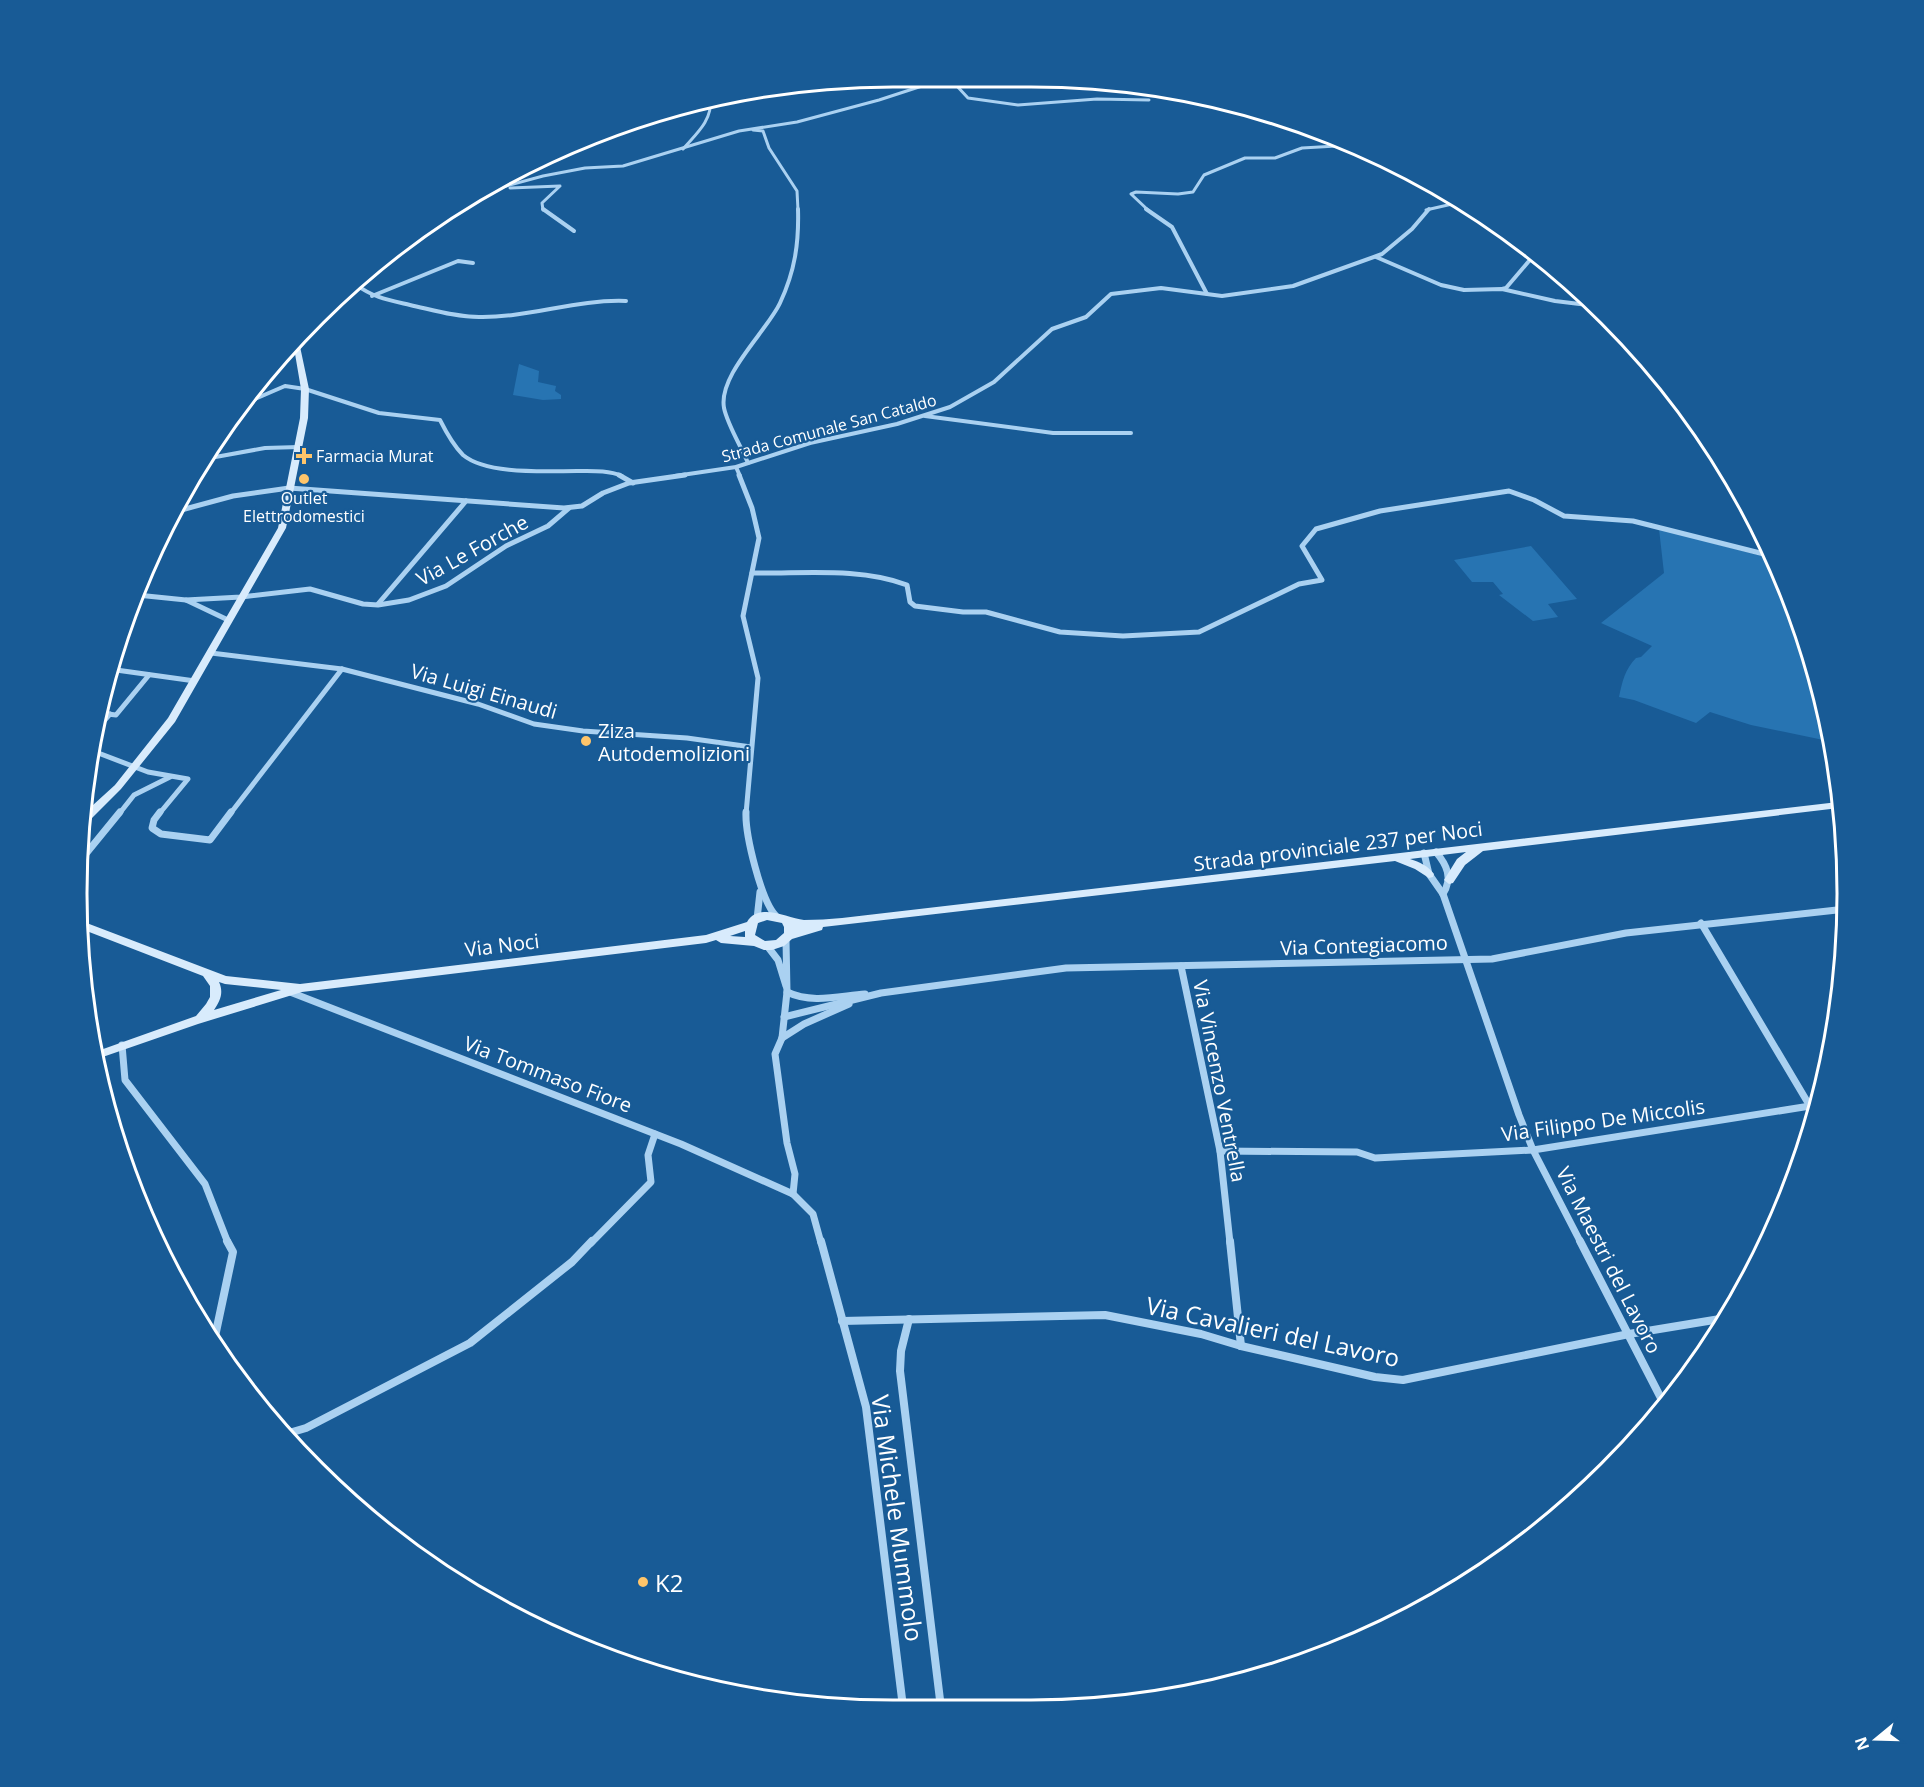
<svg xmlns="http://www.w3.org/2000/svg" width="1924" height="1787" font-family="'Open Sans',sans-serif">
<rect width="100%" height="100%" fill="#185b96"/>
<g fill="#2774b2">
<path d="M519,364L539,371L538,382L556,386L555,391L561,395V399L543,400L513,395Z"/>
<path d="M1659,529L1773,559L1785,581L1833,742L1751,725L1710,712L1696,723L1634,700L1619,697C1622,682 1625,669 1636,658L1641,657L1652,646L1601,623L1664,573Z"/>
<path d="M1531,546L1577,599L1548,604L1558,617L1533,621L1499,595L1503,594L1493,582H1472L1454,560Z"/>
</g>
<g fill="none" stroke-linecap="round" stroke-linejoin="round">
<g stroke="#aad1f1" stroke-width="3">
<path d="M922,86L955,84L968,98L1018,105L1097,99L1149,100"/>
<path d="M753,130L763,131L769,148L797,191L798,210"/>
<path d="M683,149C695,135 713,120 710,100"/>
<path d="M510,188L560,186L542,203L543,210"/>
<path d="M1460,202L1471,210"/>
<path d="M461,205L499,188L543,176L585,168L623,166L739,131L797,122L879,100L922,86L936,77"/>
<path d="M1148,210L1131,194L1136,192L1178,194L1193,192L1204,175L1245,158H1275L1302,148L1354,145"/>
<path d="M1426,210L1461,202"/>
</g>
<g stroke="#aad1f1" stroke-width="4">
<path d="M543,209L574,231"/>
<path d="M1146,209L1172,227L1207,294"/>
<path d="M1469,209L1496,224"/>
<path d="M1376,257L1441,285L1464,290L1502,289L1555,301L1596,306"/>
<path d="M355,284C374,298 388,300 410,305C433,310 456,317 479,317C528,318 576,299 626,301"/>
<path d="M1502,289L1506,288L1529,261L1537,257"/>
<path d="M372,296L458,261L473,263"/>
<path d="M248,402L285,386L305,389L379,413L440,420C446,432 453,445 463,455C487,475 546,471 577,471C592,471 608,470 622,476"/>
<path d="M925,416L1053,433H1131"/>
<path d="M210,458L265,448L299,447"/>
<path d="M748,463C741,446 728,426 724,408C718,375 767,331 780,303C795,271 799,243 798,209"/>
<path d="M736,467L740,476"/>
<path d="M675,476L736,467L810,443L897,424L950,407L994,382L1052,329L1086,317L1111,294L1161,288L1222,296L1293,286L1382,254L1412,229L1429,209"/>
</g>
<g stroke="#aad1f1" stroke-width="5">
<path d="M619,475L633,483"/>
<path d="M739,475L752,508L759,538L743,616L758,678L746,814"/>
<path d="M174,512L233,496L289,488L564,508L582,506L603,493L629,483L685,475"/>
<path d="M752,573C802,574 860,567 907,585L910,602L915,606L963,612H986L1060,632L1123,636L1199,632L1299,584L1322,580L1302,546L1316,529L1380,511L1509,491L1534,500L1564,516L1633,521L1772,556"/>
<path d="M137,595L186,600"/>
<path d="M378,604L466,501"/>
<path d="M228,620L186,600L241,597L310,589L363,604L378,605L409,600L446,586L506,546L548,526L569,508"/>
<path d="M211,653L342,669L478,704L534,724L583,731L687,738L751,747"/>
<path d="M109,669L195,681"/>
<path d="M99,713L116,715L149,675"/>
<path d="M96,730L110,714"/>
<path d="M93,751L148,772L188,779L159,814"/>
<path d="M119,814L134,795L170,777"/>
<path d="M230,814L342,669"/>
</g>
<g stroke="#aad1f1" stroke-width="7">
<path d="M160,812L154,820L152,828L161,834L210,840L231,812"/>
<path d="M746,812C745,834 761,901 776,916"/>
<path d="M1436,852C1447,865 1453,878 1443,894"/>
<path d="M1424,853L1429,874L1443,894L1519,1115L1533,1150L1581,1243"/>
<path d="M80,861L120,812"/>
<path d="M757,919L760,892"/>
<path d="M1701,923L1814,1113"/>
<path d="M786,940L787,992L782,1038L775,1054L787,1143L795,1174L793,1194"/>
<path d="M768,947L778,960L786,986"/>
<path d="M1181,966L1220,1151L1230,1243"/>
<path d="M290,992L681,1144L793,1194L813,1214L821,1243"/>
<path d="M787,992C812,1004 839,996 865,994"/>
<path d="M784,1017L881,993L1066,968L1492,959L1626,933L1846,909"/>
<path d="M782,1038L804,1024L849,1004"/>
<path d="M122,1045L125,1080L205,1184L228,1243"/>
<path d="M1220,1151L1357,1152L1375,1158L1533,1150L1810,1106"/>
<path d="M591,1243L651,1182L648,1155L655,1134"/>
</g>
<g stroke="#aad1f1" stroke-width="8">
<path d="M821,1241L866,1407L903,1707"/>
<path d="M1230,1241L1241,1346"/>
<path d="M1580,1241L1664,1404"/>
<path d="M909,1319L901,1351L900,1371L941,1708"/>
<path d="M842,1321L1105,1315L1201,1334L1241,1346L1375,1377L1403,1380L1629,1334L1726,1318"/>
<path d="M213,1346L233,1252L227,1241"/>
<path d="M289,1433L306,1428L470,1343L572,1262L592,1241"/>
</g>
<g fill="#d8ebfc" fill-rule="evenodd">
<path d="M298,337L309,389L308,418L286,528L175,722L121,789L85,825H81L82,815L115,785L168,718L278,528L300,418L301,389L293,342Z"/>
<path d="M1838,802L1839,808L1483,851L1465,865L1453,883L1449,884L1444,880L1457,859L1466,852L1410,859C1420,862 1428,866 1434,874L1433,877L1429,878L1415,869L1395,861L823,927L822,930L792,939L784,946L772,950H764L754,946L721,943L716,940L706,943L302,992L198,1024L94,1060L92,1053L196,1016L206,1004L210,997V986L203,976L84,930V922L226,976L300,984L706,935L747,922C759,902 787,918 804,920C817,920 829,919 842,918ZM767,920L782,923L784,927V933L776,940L765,941L755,935L758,923ZM745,931V937L730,936ZM219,982L225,984L281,990L214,1010C220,1001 224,993 219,982Z"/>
</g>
</g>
<g fill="#ffc56a" stroke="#185b96" stroke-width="2">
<path d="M301 447h6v6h6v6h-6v6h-6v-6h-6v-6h6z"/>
<circle cx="304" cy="479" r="6"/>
<circle cx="586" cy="741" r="6"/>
<circle cx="643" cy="1582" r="6"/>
</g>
<g text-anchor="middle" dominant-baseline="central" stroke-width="4.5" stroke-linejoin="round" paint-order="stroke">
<g font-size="16" fill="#fff" stroke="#185b96">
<text transform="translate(829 428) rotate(-15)">Strada Comunale San Cataldo</text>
</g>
<g font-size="16" fill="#fff" stroke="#185b96" text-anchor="start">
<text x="316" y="456">Farmacia Murat</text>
<text x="304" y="498" text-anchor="middle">Outlet<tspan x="304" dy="18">Elettrodomestici</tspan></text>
</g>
<g font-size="20" fill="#fff" stroke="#185b96">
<text transform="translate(472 550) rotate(-29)">Via Le Forche</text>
<text transform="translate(484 691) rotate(16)">Via Luigi Einaudi</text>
<text transform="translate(1338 846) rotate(-7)">Strada provinciale 237 per Noci</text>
<text transform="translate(502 945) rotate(-7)">Via Noci</text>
<text transform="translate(1364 945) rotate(-2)">Via Contegiacomo</text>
<text transform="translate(548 1074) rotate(21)">Via Tommaso Fiore</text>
<text transform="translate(1220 1081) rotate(79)">Via Vincenzo Ventrella</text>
<text transform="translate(1603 1120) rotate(-8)">Via Filippo De Miccolis</text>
<text transform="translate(1609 1260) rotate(63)">Via Maestri del Lavoro</text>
</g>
<g font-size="20" fill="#fff" stroke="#185b96" text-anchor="start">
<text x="598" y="730">Ziza<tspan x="598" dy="23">Autodemolizioni</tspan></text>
</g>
<g font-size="24" fill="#fff" stroke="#185b96">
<text transform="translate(1273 1331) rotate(12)">Via Cavalieri del Lavoro</text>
<text transform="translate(898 1518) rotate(82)">Via Michele Mummolo</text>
</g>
<g font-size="24" fill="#fff" stroke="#185b96" text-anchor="start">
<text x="655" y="1582">K2</text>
</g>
</g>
<path d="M0 0H1924V1787H0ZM893 87H1031A806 806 0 0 1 1837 893V894A806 806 0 0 1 1031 1700H893A806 806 0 0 1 87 894V893A806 806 0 0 1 893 87Z" fill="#185b96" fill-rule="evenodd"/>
<path fill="none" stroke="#fff" stroke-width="3" d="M893 87H1031A806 806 0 0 1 1837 893V894A806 806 0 0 1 1031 1700H893A806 806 0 0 1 87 894V893A806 806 0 0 1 893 87Z"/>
<g transform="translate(1876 1739) rotate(251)" stroke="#185b96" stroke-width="4.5" paint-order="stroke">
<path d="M0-4.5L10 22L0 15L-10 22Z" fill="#ffffff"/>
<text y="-9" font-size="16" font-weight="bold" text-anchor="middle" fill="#ffffff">N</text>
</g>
</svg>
